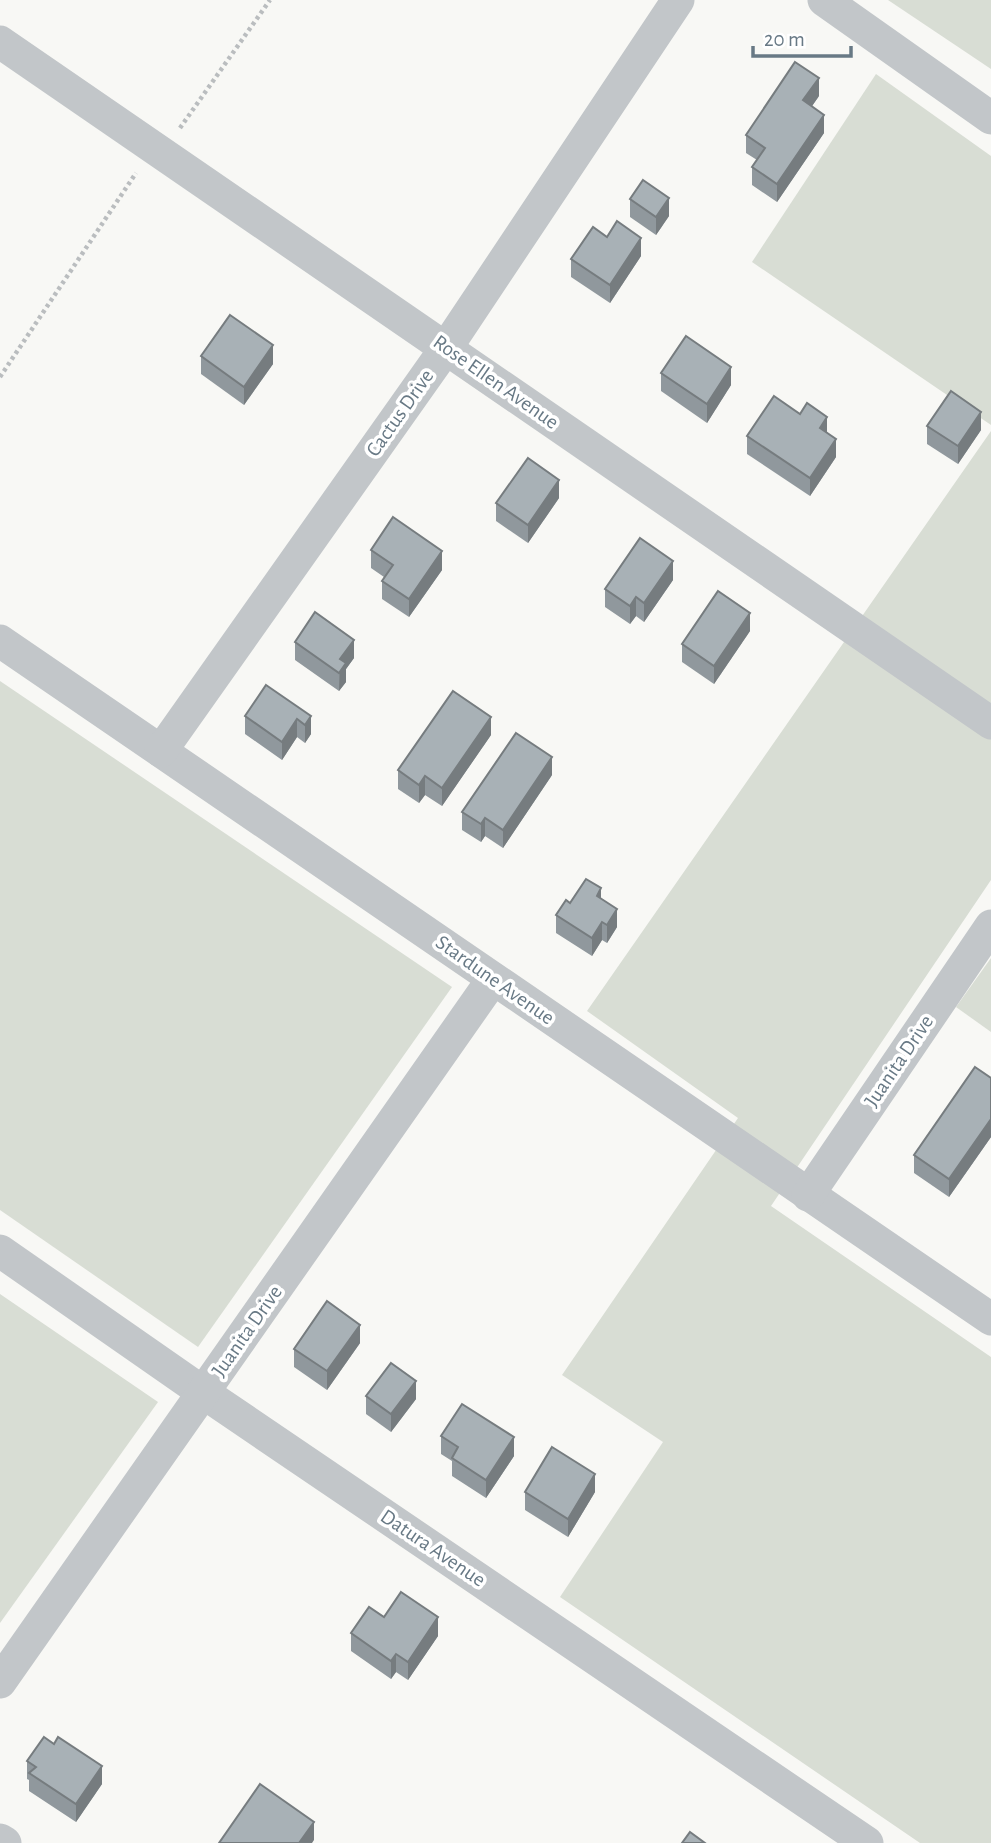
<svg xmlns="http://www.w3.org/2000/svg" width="991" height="1843" font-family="'Alegreya Sans',sans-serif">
<rect width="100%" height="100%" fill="#f8f8f5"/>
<g fill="#d8ddd4">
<path d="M888,0H991V69Z"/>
<path d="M876,74L991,156V425L752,262Z"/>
<path d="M991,431V880L771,1206L991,1357V1843H920L560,1597L663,1442L562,1375L738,1118L587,1011Z"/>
<path d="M0,681L452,987L198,1347L0,1210Z"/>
<path d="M991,958V1032L956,1007Z"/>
<path d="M0,1294L158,1402L0,1623Z"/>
</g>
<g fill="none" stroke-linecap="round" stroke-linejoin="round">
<g stroke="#babdbf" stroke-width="4.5" stroke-dasharray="3.5 3.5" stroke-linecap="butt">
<path d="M180,128L270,0"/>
<path d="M0,377L136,173"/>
</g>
<g stroke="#c2c6c9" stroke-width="33">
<path d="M824,0L991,118"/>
<path d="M0,42L991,723"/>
<path d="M0,641L991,1319"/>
<path d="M161,751L446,348L678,0"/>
<path d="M808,1195L991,926"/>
<path d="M0,1251L204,1393L867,1843"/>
<path d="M0,1682L493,979"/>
<path d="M0,1840L5,1843"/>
</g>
</g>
<g fill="#90989d">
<path d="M819,96L812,106L824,133L777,202L752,185V167L757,160L746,153V135Z"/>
<path d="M630,199L669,216L656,235L630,217Z"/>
<path d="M607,237L641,256L610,303L571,277V259Z"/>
<path d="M201,356L273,364L244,405L201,374Z"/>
<path d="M661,373L731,385L707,423L661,391Z"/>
<path d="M927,426L981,430L958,464L927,444Z"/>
<path d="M827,432L836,457L810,496L747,454V436Z"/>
<path d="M559,498L528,543L496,521V503Z"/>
<path d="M371,550L442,570L409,617L382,599V581L384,577L371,568Z"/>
<path d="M673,580L644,622L636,616L630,624L605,607V589Z"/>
<path d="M750,631L714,684L682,662V644Z"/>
<path d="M295,642L354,658L346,669V682L339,691L295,660Z"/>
<path d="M245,716H311V734L305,743L297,737L282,760L245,734Z"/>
<path d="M491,735L442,806L425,795L419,803L398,789V770Z"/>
<path d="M552,775L503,848L485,836L481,842L462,830V812Z"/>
<path d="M601,899L617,927L607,943L602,940L592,956L556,933V915L570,903Z"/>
<path d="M991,1078V1137L949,1197L914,1173V1155Z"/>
<path d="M360,1343L327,1390L294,1367V1349Z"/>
<path d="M366,1396L416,1399L391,1432L366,1414Z"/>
<path d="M441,1436L514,1456L486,1498L452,1476V1461L441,1454Z"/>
<path d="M525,1492H595L568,1537L525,1510Z"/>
<path d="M384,1617L438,1636L408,1680L396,1672L391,1679L351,1651V1633Z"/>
<path d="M54,1744L102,1784L76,1822L29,1791V1780L27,1779V1761Z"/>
</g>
<g fill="#767c7f">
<path d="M819,78V96L803,119V100Z"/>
<path d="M824,115V133L777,202V184Z"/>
<path d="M669,198V216L656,235V217Z"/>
<path d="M641,238V256L610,303V285Z"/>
<path d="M273,345V364L244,405V387Z"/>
<path d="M731,367V385L707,423V404Z"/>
<path d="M981,412V430L958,464V446Z"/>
<path d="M827,417V435L820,428Z"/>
<path d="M836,439V457L810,496V478Z"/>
<path d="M559,480V498L528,543V525Z"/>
<path d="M442,551V570L409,617V599Z"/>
<path d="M673,561V580L644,622V603Z"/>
<path d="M636,597V616L630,624V606Z"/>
<path d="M750,613V631L714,684V666Z"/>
<path d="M354,640V658L346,669V682L339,691L340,659Z"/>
<path d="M311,716V734L305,743V725Z"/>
<path d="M491,717V735L442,806V788Z"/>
<path d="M297,719V737L282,760V742Z"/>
<path d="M552,757V775L503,848V830Z"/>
<path d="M425,776V795L419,803V785Z"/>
<path d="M485,818V836L481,842V824Z"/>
<path d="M601,888V907L597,896Z"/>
<path d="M617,909V927L607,943V925Z"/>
<path d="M602,922V940L592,956V938Z"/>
<path d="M991,1119V1137L949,1197V1179Z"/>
<path d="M360,1325V1343L327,1390V1371Z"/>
<path d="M416,1381V1399L391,1432V1414Z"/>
<path d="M514,1437V1456L486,1498V1480Z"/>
<path d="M595,1474V1492L568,1537V1519Z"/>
<path d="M438,1617V1636L408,1680V1662Z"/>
<path d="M396,1654V1672L391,1679V1661Z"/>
<path d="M102,1766V1784L76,1822V1804Z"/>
<path d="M314,1822V1840L312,1843H299Z"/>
</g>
<g fill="#a8b1b6" stroke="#767c7f" stroke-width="2">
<path d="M795,62L819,78L803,100L824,115L777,184L752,167L765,148L746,135Z"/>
<path d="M643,180L669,198L656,217L630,199Z"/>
<path d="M617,221L641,238L610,285L571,259L593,227L607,237Z"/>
<path d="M230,315L273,345L244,387L201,356Z"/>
<path d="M686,336L731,367L707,404L661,373Z"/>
<path d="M951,391L981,412L958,446L927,426Z"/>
<path d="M774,396L800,414L807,403L827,417L820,428L836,439L810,478L747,436Z"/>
<path d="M528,458L559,480L528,525L496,503Z"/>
<path d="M393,517L442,551L409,599L382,581L393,565L371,550Z"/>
<path d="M640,538L673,561L644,603L636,597L630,606L605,589Z"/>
<path d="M718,591L750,613L714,666L682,644Z"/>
<path d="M315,612L354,640L340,659L346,663L339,673L295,642Z"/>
<path d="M266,685L311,716L305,725L297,719L282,742L245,716Z"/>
<path d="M453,691L491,717L442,788L425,776L419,785L398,770Z"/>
<path d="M516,733L552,757L503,830L485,818L481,824L462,812Z"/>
<path d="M586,879L601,888L597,896L617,909L607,925L602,922L592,938L556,915L566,900L570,903Z"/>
<path d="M975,1067L991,1078V1119L949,1179L914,1155Z"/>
<path d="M327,1301L360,1325L327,1371L294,1349Z"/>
<path d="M391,1363L416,1381L391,1414L366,1396Z"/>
<path d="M462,1404L514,1437L486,1480L452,1458L458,1447L441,1436Z"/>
<path d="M552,1447L595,1474L568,1519L525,1492Z"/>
<path d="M401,1592L438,1617L408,1662L396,1654L391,1661L351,1633L369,1607L384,1617Z"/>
<path d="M44,1737L54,1744L58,1737L102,1766L76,1804L29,1773L36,1767L27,1761Z"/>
<path d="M260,1784L314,1822L299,1843H219Z"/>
<path d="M690,1832L705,1843H682Z"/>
</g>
<g text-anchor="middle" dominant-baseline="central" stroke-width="7" stroke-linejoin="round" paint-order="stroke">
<g font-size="21" fill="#687985" stroke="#fff">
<text transform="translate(496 382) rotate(35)">Rose Ellen Avenue</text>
<text transform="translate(400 413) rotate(-55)">Cactus Drive</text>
<text transform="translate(495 980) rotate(35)">Stardune Avenue</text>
<text transform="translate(899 1061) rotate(-56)">Juanita Drive</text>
<text transform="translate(247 1331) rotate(-55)">Juanita Drive</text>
<text transform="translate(433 1548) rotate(34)">Datura Avenue</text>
</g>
</g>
<path d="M753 46v10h98v-10" fill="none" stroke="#687985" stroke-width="3.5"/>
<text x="764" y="46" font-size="21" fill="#687985" stroke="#ffffff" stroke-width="5" paint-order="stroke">20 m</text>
</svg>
